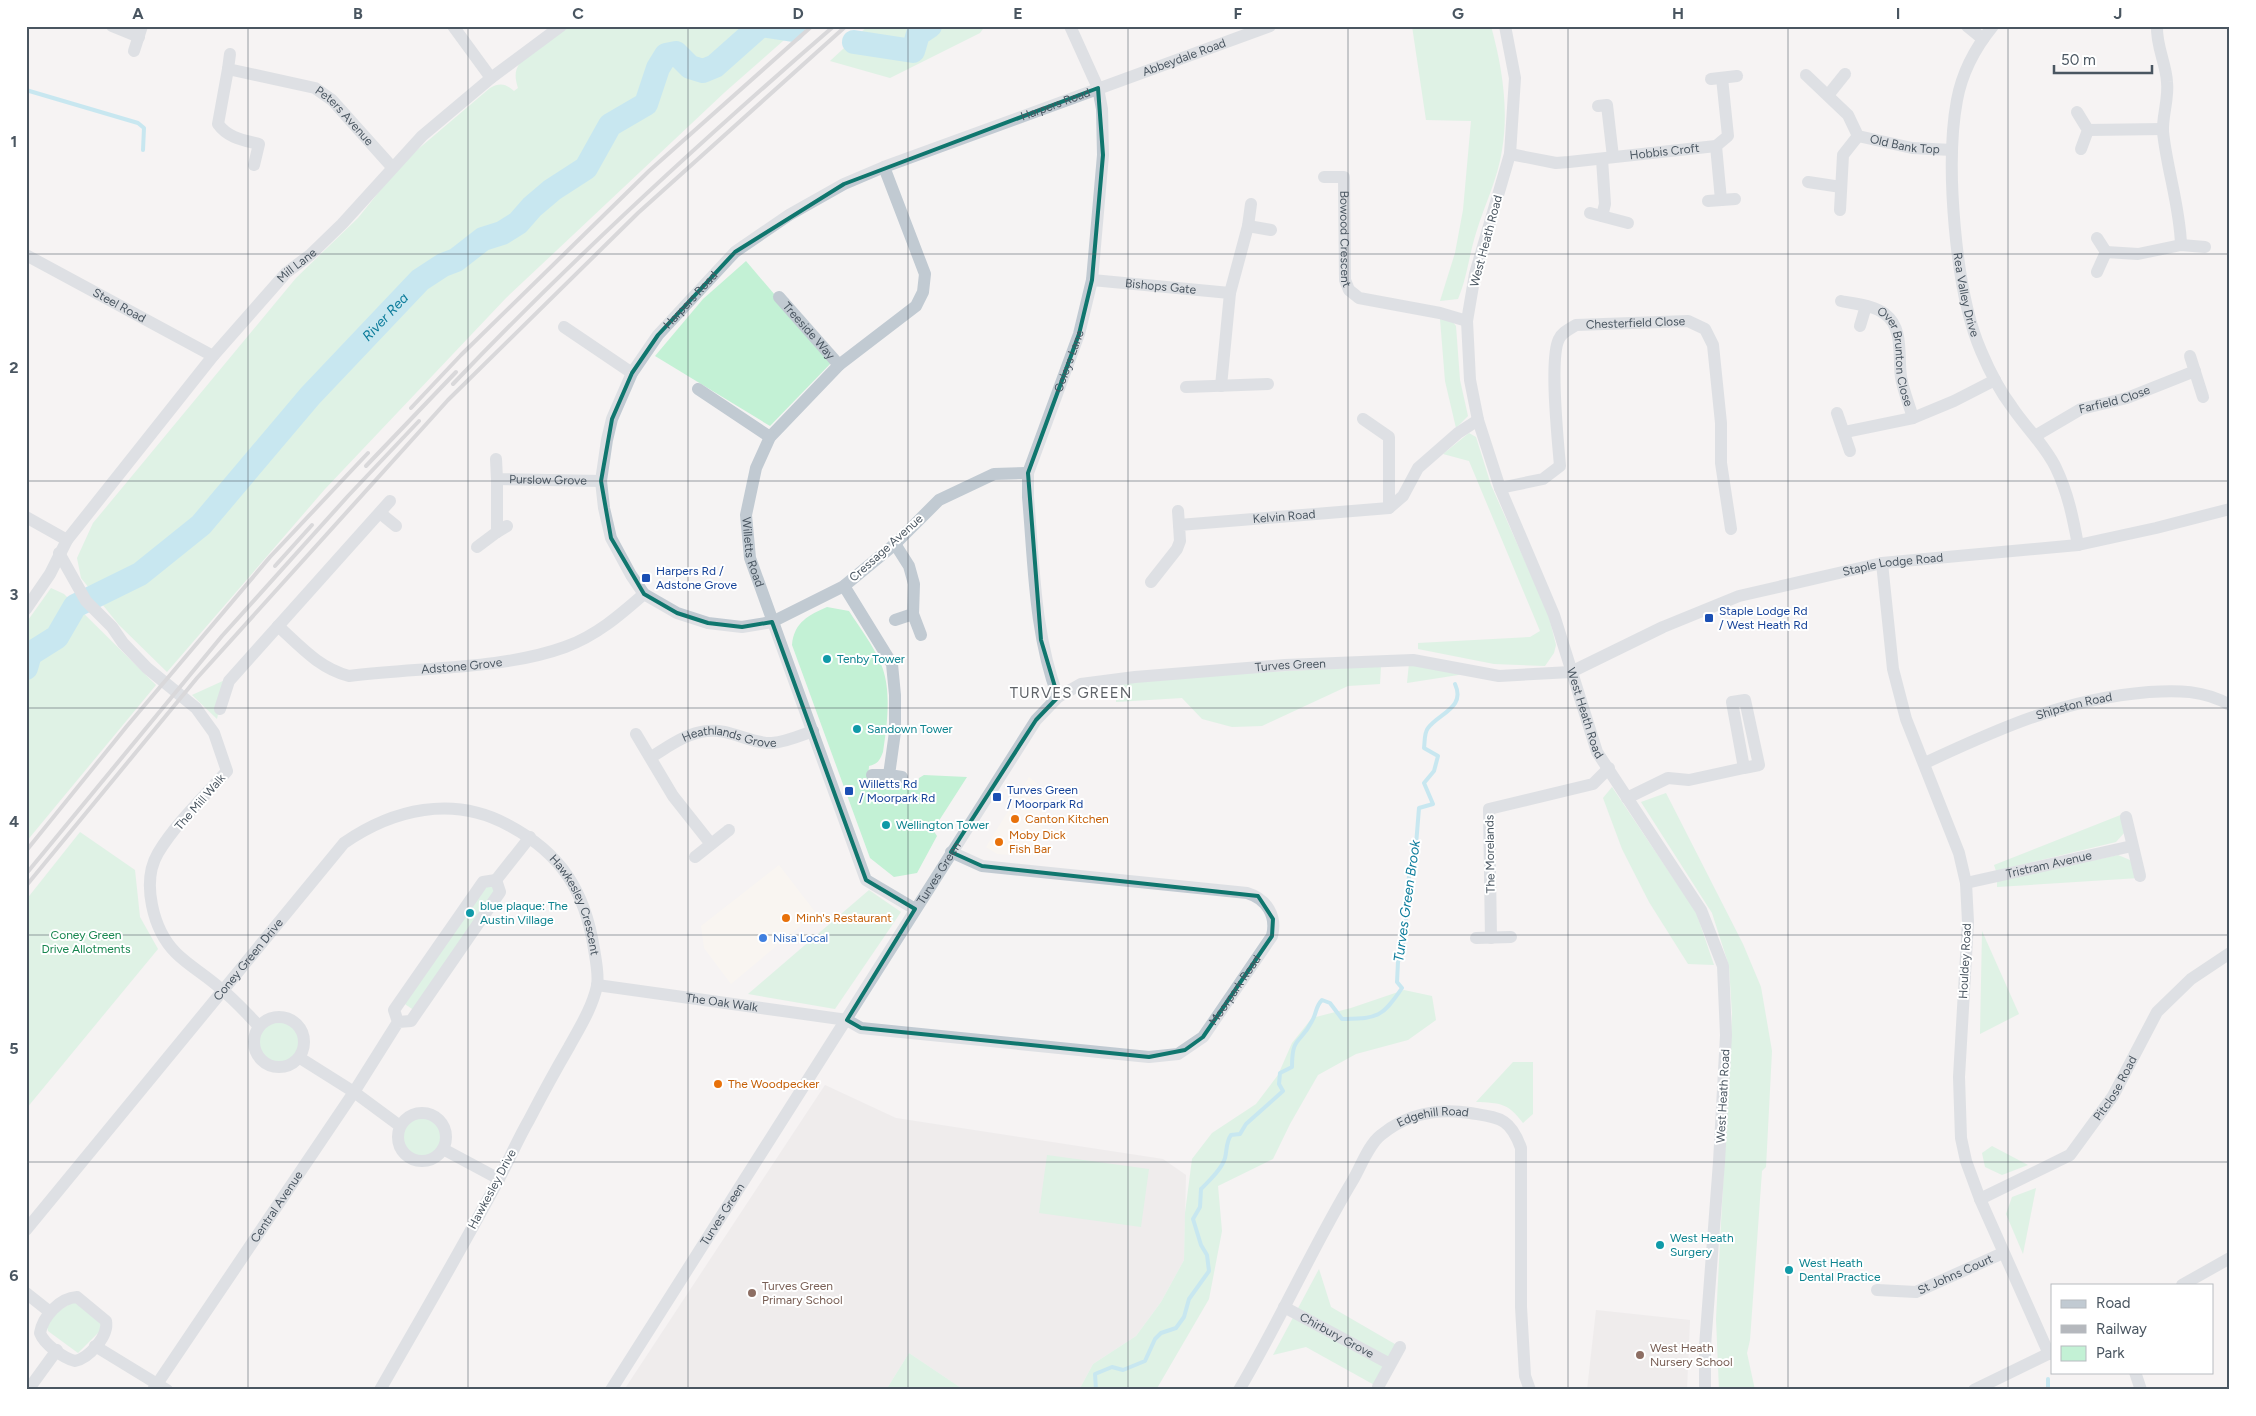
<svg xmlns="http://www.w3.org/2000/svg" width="2256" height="1416" font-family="Figtree,sans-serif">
<rect width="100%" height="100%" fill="#f5f3f3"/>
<g fill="#fdf9ef">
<path d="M1029,777L1049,793L1037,857L997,854L986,847Z"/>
<path d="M779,865L816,913L731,984L704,948L701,926Z"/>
</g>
<g fill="#e6e4e5">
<path d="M825,1085L896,1118L1163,1159L1186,1175L1184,1260L1161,1302L1136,1336L1093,1364L1079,1390H964L909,1353L886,1390H624Z"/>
<path d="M1596,1310L1690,1320L1687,1390H1587Z"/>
</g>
<g fill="#c3f1d5">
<path d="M569,26H800L725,92L506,298L325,489L167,672L119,625L81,578L77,558L93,523L296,278L358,218L403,162L490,88C500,82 506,84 514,91L518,88C515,78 514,71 520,63Z"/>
<path d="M868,26H985L980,33L890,78L830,61Z"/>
<path d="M1412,26H1491C1502,66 1509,109 1502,150C1498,178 1484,206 1476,233C1469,255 1467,278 1458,299L1440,301L1455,253L1463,210L1471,121L1426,120Z"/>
<path d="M746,261L832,362L770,426L655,356L703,299Z"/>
<path d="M1440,319L1452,321L1456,326L1460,380L1468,416L1456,428L1445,381Z"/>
<path d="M1469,433L1476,437L1491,485L1548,613L1556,645L1554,653L1545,666L1494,664L1418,649V643L1530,637L1540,631L1469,461L1443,454Z"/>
<path d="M51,588L64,594L156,685L26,842V623Z"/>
<path d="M827,607L849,611C860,628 873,645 881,664C892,690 887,725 883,752C880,760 878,764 869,766L868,781L918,787L919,778L924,775L967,777L933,830L937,836L917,873L894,877L870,858L792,645C794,622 809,615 827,607Z"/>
<path d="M1409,663L1471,673L1407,683Z"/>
<path d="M1381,666L1380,684L1348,686L1262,726L1232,727L1202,719L1182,698L1116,702V682L1137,679Z"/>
<path d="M225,680L217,719L192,695Z"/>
<path d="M1612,787L1696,912L1714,965L1688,964L1649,902L1622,849L1603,798Z"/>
<path d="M1666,793L1743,944L1761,987L1772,1051L1766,1167L1762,1171L1750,1340L1747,1353L1755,1390H1719L1716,1319L1732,1014L1729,966L1712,913L1641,802Z"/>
<path d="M2123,814L2125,832L2116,842L1996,871L1994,865Z"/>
<path d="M80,832L135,870L140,917L158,949L26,1109V900Z"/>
<path d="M2118,855L2130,860L2139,878L1997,887V881Z"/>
<path d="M487,886H494L495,891L415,1011L402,1002Z"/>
<path d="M869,890L901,912L835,1009L748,994Z"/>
<path d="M1982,931L2019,1014L1980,1034Z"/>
<path d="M1404,990L1432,996L1436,1020L1408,1040L1356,1054L1318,1075L1290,1124L1273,1159L1218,1186L1222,1231L1209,1299L1156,1390H1079L1093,1364L1136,1336L1161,1302L1184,1260L1185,1213L1192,1159L1212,1133L1256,1104L1278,1075L1292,1043L1312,1018L1351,1008Z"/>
<circle cx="279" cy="1042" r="23"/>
<path d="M1513,1062H1533V1114L1523,1123C1508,1103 1501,1103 1476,1102Z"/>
<circle cx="422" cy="1136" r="21"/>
<path d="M1992,1146L2028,1165L2002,1175L1985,1167L1982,1153Z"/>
<path d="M1047,1155L1149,1169L1141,1227L1039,1213Z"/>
<path d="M2036,1188L2023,1254L2006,1214L2012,1197Z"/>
<path d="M1319,1269L1331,1307L1400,1347L1378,1387L1306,1347L1273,1355Z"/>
<path d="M74,1301L101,1322L100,1331L78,1353L48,1331L47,1327L53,1315Z"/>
<path d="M909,1353L964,1390H886Z"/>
</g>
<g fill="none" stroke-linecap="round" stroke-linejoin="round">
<g stroke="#90daee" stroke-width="4">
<path d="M26,90L138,123L144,128L143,150"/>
<path d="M1096,1390L1095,1374L1112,1367L1123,1370L1145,1361L1155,1339L1161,1333L1176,1328L1184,1317L1189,1299L1209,1271L1207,1255L1201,1245L1193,1219L1200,1207L1201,1189C1209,1181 1222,1169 1225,1158C1227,1150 1226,1142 1231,1135L1240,1134L1246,1124L1283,1091L1279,1084L1280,1073L1292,1067C1292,1035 1300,1045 1312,1021C1317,1013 1315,1007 1322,1000L1330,1003L1342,1019C1377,1018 1381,1019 1402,988L1397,982L1398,962L1404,940L1409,877L1416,845L1419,808L1433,804L1424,783L1434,771L1438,756L1424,748C1425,741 1424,733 1428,728C1439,713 1466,708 1455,684"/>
<path d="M2048,1390V1379"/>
</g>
<g stroke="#90daee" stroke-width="24">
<path d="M767,26L793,30"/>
<path d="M854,42L913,51L918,34L930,26"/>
<path id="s1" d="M26,668L30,654L57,637L75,606L140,574L201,525L310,396L420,280L443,265L456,260L483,239L502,233L518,223L532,207L552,190L586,168L610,125L646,104L658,68L666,55L676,53L690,67L703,71L715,66L760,26"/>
</g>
<g stroke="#c1cad2" stroke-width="12">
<path d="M112,26L139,37"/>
<path d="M453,26L491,78"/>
<path id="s2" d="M1505,26L1515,78L1510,154L1475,274L1467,321L1470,380L1478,420L1500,488L1554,615L1597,752L1701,910L1723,966L1726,1035L1719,1162L1705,1346V1390"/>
<path d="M1967,26L1983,39"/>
<path id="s3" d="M1993,26C1975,48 1962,73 1957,100C1945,164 1955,291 1981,351C1989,370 1999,390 2012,407C2026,428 2045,445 2056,468C2068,493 2073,518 2078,545"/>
<path d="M2157,26C2156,46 2166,63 2167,82C2169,99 2162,116 2163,132C2167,170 2180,207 2181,245"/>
<path d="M134,51L142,26"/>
<path d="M228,69L230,54"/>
<path id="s4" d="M1806,75L1848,115L1858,136L1912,148L1952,150"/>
<path d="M1711,79L1737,76"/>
<path d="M1829,94L1845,74"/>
<path d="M1598,106L1607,105L1613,157"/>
<path d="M2077,112L2088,130L2081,149"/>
<path d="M2088,130L2163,129"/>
<path d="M1716,146L1721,200"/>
<path id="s5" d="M1510,154L1556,163L1569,162L1716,146L1728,136L1722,78"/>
<path d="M1602,159L1605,204L1602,216"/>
<path id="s6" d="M254,165L259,144C243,140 228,138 218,124L228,69L315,88L332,100L392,167"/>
<path id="s7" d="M884,167L925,274L923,292L916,306L839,365L770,437L756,468L746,515L750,558L866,880L915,909"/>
<path id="s8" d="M1324,177H1344L1345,280L1349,290L1359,298L1440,313L1467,321"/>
<path d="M1808,182L1841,187"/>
<path d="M1708,201L1735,199"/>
<path d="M1840,210L1843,155L1858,136"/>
<path d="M1590,213L1628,223"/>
<path d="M1248,226L1271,230"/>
<path d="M2097,238L2106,252L2097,272"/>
<path d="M2106,252L2138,254L2181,245L2205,247"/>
<path id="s9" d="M26,255L213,356"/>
<path id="s10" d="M1092,280L1230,293L1221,386"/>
<path d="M1230,293L1248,226L1251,204"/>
<path id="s11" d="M779,297L839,365"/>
<path id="s12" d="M1841,301C1854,304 1874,305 1885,314C1904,328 1898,357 1901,377C1903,390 1909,404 1913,418"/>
<path d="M1860,326L1866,306"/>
<path d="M564,327L632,373"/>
<path d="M2190,356L2203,397"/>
<path d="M1186,387L1268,384"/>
<path d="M698,389L770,437"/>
<path d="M1837,413L1850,451"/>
<path d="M1363,419L1389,437V508"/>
<path d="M1845,432L1913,418L1954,401L1995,380"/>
<path id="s13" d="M2035,436L2081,409L2127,398L2195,371"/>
<path id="s14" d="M496,459L497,479L601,481"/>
<path id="s15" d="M1028,473L994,474L939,500L895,544L844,586L772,622L742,627L708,623L677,613L644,594L631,575L611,538L604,508L601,481L607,440L612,419L632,373L658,335L735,252L789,215L844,184L884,167L1270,26"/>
<path d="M497,479V532L507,526"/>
<path id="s16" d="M1500,488L1543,479L1560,466C1558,441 1549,358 1559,339C1562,332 1570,329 1576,325L1688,321L1705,329L1713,345L1721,423V463L1731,529"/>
<path d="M1178,511L1179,525"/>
<path d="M380,513L396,526"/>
<path d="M26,517L67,540"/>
<path d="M895,544L909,566L914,584L913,614L921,635"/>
<path d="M477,547L497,532"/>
<path d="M59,553L86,601L112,627L123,643L147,668L196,708L214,733L227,771C204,797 176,823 158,853C141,882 153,930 176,953C189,966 207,976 221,989C235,1000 247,1014 259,1026"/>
<path d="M1882,563L1893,669L1906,719L1959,853L1966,883L1968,922L1959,1077L1961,1138L1966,1161L1980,1199L2049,1354"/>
<path id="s17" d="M1151,582L1177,549L1180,541L1179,525L1389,508L1403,496L1418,468L1458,433L1478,420"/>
<path d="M844,586L892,664L895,695V732L889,775L902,777"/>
<path id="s18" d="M26,609L50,574L67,540L213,356L286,273L310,255L342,224L422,136L491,78L561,26"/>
<path d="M895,620L913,614"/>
<path id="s19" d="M278,626C301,647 319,668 349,676C417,667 502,670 565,647C596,636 620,615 644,594"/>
<path id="s20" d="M1058,697C1034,633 1034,564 1028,497V473L1079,334L1092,280L1103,155L1102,109L1098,88L1070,26"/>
<path d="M220,709L229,681L390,501"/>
<path d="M636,734L673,796L711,844"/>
<path id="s21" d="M651,757C668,747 686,733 707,731C729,728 750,744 772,743C786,742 799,736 813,731"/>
<path id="s22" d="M1925,763C2000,728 2064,699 2149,692C2177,690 2204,690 2230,705"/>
<path d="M872,775H889"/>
<path d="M1627,798L1668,778L1689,780L1744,768L1732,702L1745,700L1759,765L1744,768"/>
<path d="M2126,817L2140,876"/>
<path d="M695,857L729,830"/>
<path d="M496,880L530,837"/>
<path id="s23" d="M1966,883L2132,846"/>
<path d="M1476,938L1511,937"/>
<path d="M1491,938L1489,809L1593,784L1609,768"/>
<path id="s24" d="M597,985L847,1020L861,1028L1149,1057L1178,1054L1203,1037L1272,936C1277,916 1267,899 1247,893L982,866L951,852"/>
<circle cx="279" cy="1042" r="25"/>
<path d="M300,1058L354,1092L400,1126"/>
<circle cx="422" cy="1137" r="24"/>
<path d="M443,1149L499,1179"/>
<path id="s25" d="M1980,1199L2070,1155L2113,1096L2157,1012L2191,979L2230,953"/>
<path id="s26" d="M26,1230L344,843C393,809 453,795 508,825C561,853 585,891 594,949C596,961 599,975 597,986C592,1008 580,1027 569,1047C555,1071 542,1095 529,1120C518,1139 509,1160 499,1179C461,1250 420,1320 380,1390"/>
<path d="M2182,1285L2230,1258"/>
<path id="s27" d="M1877,1290L1916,1292L2003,1253"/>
<path d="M26,1293L50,1312"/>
<path d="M77,1297L106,1321C109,1336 89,1358 75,1361C63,1358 44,1344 40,1333C43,1316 60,1298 77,1297Z"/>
<path id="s28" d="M1284,1307L1390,1364"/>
<path d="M95,1346L167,1390"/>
<path d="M2135,1372L2141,1390"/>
<path d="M1378,1387L1400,1347"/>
<path d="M28,1390L57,1350"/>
<path id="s29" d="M153,1390L354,1092L398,1022L394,1010L483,882L496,880L500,892L411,1021L398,1022"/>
<path id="s30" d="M611,1390L1036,720L1058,697L1081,684L1135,677L1285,665L1413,660L1499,676L1571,672L1663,627L1739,596L1882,563L2078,545L2156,528L2230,509"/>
<path id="s31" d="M1239,1390C1280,1321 1312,1248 1353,1180C1361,1166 1369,1144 1381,1135C1406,1114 1438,1108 1470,1113C1499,1118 1510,1117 1521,1148V1307L1525,1376L1530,1390"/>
<path d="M1974,1390L2052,1352"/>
</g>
<g stroke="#b5b8bd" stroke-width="4">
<path d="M453,384C573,258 702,140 834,26"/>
<path d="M411,408L461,355L649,171L812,26"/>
<path d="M366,466L456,372"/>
<path d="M275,566L312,525"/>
<path d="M26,851L127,726L270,557L368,453"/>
<path d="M26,874L222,636L348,496L419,421"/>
<path d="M26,886L197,678L448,400L638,213L846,26"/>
</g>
</g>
<path d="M0 0H2256V1416H0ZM1098,88L1103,155L1092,280L1079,334L1028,473L1041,640L1058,697L1036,720L951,852L982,866L1258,896L1273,919L1272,936L1203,1037L1185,1050L1149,1057L861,1028L847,1020L915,909L866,880L772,622L742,627L708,623L677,613L644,594L611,538L601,481L612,419L632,373L658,335L735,252L844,184Z" fill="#f5f3f3" fill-opacity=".55" fill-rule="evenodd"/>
<path fill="none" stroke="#0f766e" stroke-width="4" stroke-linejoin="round" d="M1098,88L1103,155L1092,280L1079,334L1028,473L1041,640L1058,697L1036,720L951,852L982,866L1258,896L1273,919L1272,936L1203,1037L1185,1050L1149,1057L861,1028L847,1020L915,909L866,880L772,622L742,627L708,623L677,613L644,594L611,538L601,481L612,419L632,373L658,335L735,252L844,184Z"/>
<path fill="none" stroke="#4a5661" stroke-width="1" stroke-opacity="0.55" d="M248,26V1390M468,26V1390M688,26V1390M908,26V1390M1128,26V1390M1348,26V1390M1568,26V1390M1788,26V1390M2008,26V1390M26,254H2230M26,481H2230M26,708H2230M26,935H2230M26,1162H2230"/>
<g fill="#1a4fb4" stroke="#fff" stroke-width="2">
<rect x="641" y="573" width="10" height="10" rx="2.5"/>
<rect x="1704" y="613" width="10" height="10" rx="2.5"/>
<rect x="844" y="786" width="10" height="10" rx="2.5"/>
<rect x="992" y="792" width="10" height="10" rx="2.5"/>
</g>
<g fill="#0f9aa8" stroke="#fff" stroke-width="2">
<circle cx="827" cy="659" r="5"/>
<circle cx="857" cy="729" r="5"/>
<circle cx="886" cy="825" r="5"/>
<circle cx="470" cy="913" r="5"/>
<circle cx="1660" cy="1245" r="5"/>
<circle cx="1789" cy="1270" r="5"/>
</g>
<g fill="#e8710a" stroke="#fff" stroke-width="2">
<circle cx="1015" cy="819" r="5"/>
<circle cx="999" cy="842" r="5"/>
<circle cx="786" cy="918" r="5"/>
<circle cx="718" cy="1084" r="5"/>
</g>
<circle fill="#3f7fe0" stroke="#fff" stroke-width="2" cx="763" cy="938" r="5"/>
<g fill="#8d6e63" stroke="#fff" stroke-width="2">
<circle cx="752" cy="1293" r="5"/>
<circle cx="1640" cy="1355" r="5"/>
</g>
<g text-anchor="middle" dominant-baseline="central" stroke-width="4" stroke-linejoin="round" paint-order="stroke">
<g font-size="12" fill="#4a5661" stroke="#fff">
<text stroke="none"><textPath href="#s15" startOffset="1326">Abbeydale Road</textPath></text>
<text stroke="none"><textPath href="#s15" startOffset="1189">Harpers Road</textPath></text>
<text stroke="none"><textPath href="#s6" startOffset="254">Peters Avenue</textPath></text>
<text stroke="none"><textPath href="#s4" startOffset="129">Old Bank Top</textPath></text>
<text stroke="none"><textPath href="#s5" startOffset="156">Hobbis Croft</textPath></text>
<text stroke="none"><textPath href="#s8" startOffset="82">Bowood Crescent</textPath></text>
<text transform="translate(1486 241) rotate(-75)">West Heath Road</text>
<text stroke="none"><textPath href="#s18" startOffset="439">Mill Lane</textPath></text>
<text stroke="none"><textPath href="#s10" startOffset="69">Bishops Gate</textPath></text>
<text stroke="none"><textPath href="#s3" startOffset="279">Rea Valley Drive</textPath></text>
<text stroke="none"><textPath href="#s15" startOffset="769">Harpers Road</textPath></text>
<text stroke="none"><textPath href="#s9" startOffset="106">Steel Road</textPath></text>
<text stroke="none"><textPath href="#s16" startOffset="275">Chesterfield Close</textPath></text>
<text stroke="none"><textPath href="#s11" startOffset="45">Treeside Way</textPath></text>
<text stroke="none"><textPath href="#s12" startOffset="91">Over Brunton Close</textPath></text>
<text stroke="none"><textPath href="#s20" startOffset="346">Coleys Lane</textPath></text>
<text stroke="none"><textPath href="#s13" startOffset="88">Farfield Close</textPath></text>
<text stroke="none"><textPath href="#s14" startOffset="71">Purslow Grove</textPath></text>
<text stroke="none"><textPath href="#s17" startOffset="172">Kelvin Road</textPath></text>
<text transform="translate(886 548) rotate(-42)">Cressage Avenue</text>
<text stroke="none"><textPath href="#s7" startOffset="465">Willetts Road</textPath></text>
<text stroke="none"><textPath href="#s30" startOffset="1686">Staple Lodge Road</textPath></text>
<text stroke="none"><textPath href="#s19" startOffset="201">Adstone Grove</textPath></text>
<text stroke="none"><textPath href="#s30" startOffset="1062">Turves Green</textPath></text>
<text stroke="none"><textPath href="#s22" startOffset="160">Shipston Road</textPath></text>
<text stroke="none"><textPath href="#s2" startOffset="714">West Heath Road</textPath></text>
<text stroke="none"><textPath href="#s21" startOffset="85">Heathlands Grove</textPath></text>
<text transform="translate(200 802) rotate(-49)">The Mill Walk</text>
<text transform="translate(1490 854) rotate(-91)">The Morelands</text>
<text stroke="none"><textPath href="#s23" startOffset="85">Tristram Avenue</textPath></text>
<text stroke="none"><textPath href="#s30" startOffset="612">Turves Green</textPath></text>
<text stroke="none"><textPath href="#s26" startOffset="784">Hawkesley Crescent</textPath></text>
<text stroke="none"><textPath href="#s26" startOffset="350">Coney Green Drive</textPath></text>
<text transform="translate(1965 961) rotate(-87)">Houldey Road</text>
<text stroke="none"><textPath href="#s24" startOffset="674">Moorpark Road</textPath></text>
<text stroke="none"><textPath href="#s24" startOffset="126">The Oak Walk</textPath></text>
<text stroke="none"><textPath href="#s25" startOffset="181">Pitclose Road</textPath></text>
<text transform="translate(1723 1096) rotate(-87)">West Heath Road</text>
<text stroke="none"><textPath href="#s31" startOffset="349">Edgehill Road</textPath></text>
<text transform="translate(492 1189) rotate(-62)">Hawkesley Drive</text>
<text stroke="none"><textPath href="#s29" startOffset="221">Central Avenue</textPath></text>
<text stroke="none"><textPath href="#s30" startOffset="208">Turves Green</textPath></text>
<text stroke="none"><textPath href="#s27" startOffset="82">St Johns Court</textPath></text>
<text stroke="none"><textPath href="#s28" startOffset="60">Chirbury Grove</textPath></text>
</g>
<g font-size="12" fill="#164399" stroke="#fff" text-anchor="start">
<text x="656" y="571">Harpers Rd /<tspan x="656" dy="14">Adstone Grove</tspan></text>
<text x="1719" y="611">Staple Lodge Rd<tspan x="1719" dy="14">/ West Heath Rd</tspan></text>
<text x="859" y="784">Willetts Rd<tspan x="859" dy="14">/ Moorpark Rd</tspan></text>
<text x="1007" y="790">Turves Green<tspan x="1007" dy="14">/ Moorpark Rd</tspan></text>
</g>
<g font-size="12" fill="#0d838f" stroke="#fff" text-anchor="start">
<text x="837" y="659">Tenby Tower</text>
<text x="867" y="729">Sandown Tower</text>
<text x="896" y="825">Wellington Tower</text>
<text x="480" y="906">blue plaque: The<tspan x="480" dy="14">Austin Village</tspan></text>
<text x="1670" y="1238">West Heath<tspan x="1670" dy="14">Surgery</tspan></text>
<text x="1799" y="1263">West Heath<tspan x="1799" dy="14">Dental Practice</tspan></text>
</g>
<g font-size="12" fill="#c56008" stroke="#fff" text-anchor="start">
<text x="1025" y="819">Canton Kitchen</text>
<text x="1009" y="835">Moby Dick<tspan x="1009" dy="14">Fish Bar</tspan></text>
<text x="796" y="918">Minh's Restaurant</text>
<text x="728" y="1084">The Woodpecker</text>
</g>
<g font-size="12" fill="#17864f" stroke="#fff">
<text x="86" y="935">Coney Green<tspan x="86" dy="14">Drive Allotments</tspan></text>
</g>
<g font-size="12" fill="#366cbe" stroke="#fff" text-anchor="start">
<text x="773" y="938">Nisa Local</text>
</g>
<g font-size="12" fill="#785e54" stroke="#fff" text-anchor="start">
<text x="762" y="1286">Turves Green<tspan x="762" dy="14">Primary School</tspan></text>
<text x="1650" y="1348">West Heath<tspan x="1650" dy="14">Nursery School</tspan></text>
</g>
<g font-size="14" font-style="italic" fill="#0c7c9b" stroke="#fff">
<text stroke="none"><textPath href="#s1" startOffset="511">River Rea</textPath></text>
<text transform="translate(1407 901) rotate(-82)">Turves Green Brook</text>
</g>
<g font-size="15" letter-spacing="1" fill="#5f6368" stroke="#fff">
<text x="1071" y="693">TURVES GREEN</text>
</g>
</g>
<rect width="2256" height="1416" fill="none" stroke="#ffffff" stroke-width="55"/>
<rect x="2051" y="1284" width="162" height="90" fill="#ffffff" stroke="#b7bbc0"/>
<rect x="2061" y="1300" width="25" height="8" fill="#c1cad2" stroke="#b7bbc0"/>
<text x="2096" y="1308" font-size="15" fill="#4a5661">Road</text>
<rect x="2061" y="1325" width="25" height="8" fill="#b5b8bd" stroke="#b7bbc0"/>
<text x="2096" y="1334" font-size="15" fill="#4a5661">Railway</text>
<rect x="2061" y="1346" width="25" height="15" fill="#c3f1d5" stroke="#b7bbc0"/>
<text x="2096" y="1358" font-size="15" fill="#4a5661">Park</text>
<path d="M2054 65v8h98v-8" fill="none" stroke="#4a5661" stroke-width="2.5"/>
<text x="2061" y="65" font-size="15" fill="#4a5661" stroke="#ffffff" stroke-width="4" paint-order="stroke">50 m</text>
<rect x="28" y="28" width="2200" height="1360" fill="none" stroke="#4a5661" stroke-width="2"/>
<g font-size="16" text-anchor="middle" font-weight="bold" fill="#4a5661">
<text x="138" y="19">A</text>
<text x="358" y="19">B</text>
<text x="578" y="19">C</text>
<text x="798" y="19">D</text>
<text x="1018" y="19">E</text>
<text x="1238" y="19">F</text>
<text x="1458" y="19">G</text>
<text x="1678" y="19">H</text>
<text x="1898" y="19">I</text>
<text x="2118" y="19">J</text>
<text x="14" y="147">1</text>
<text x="14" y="373">2</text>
<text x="14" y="600">3</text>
<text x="14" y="827">4</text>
<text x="14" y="1054">5</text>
<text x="14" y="1281">6</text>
</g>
</svg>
